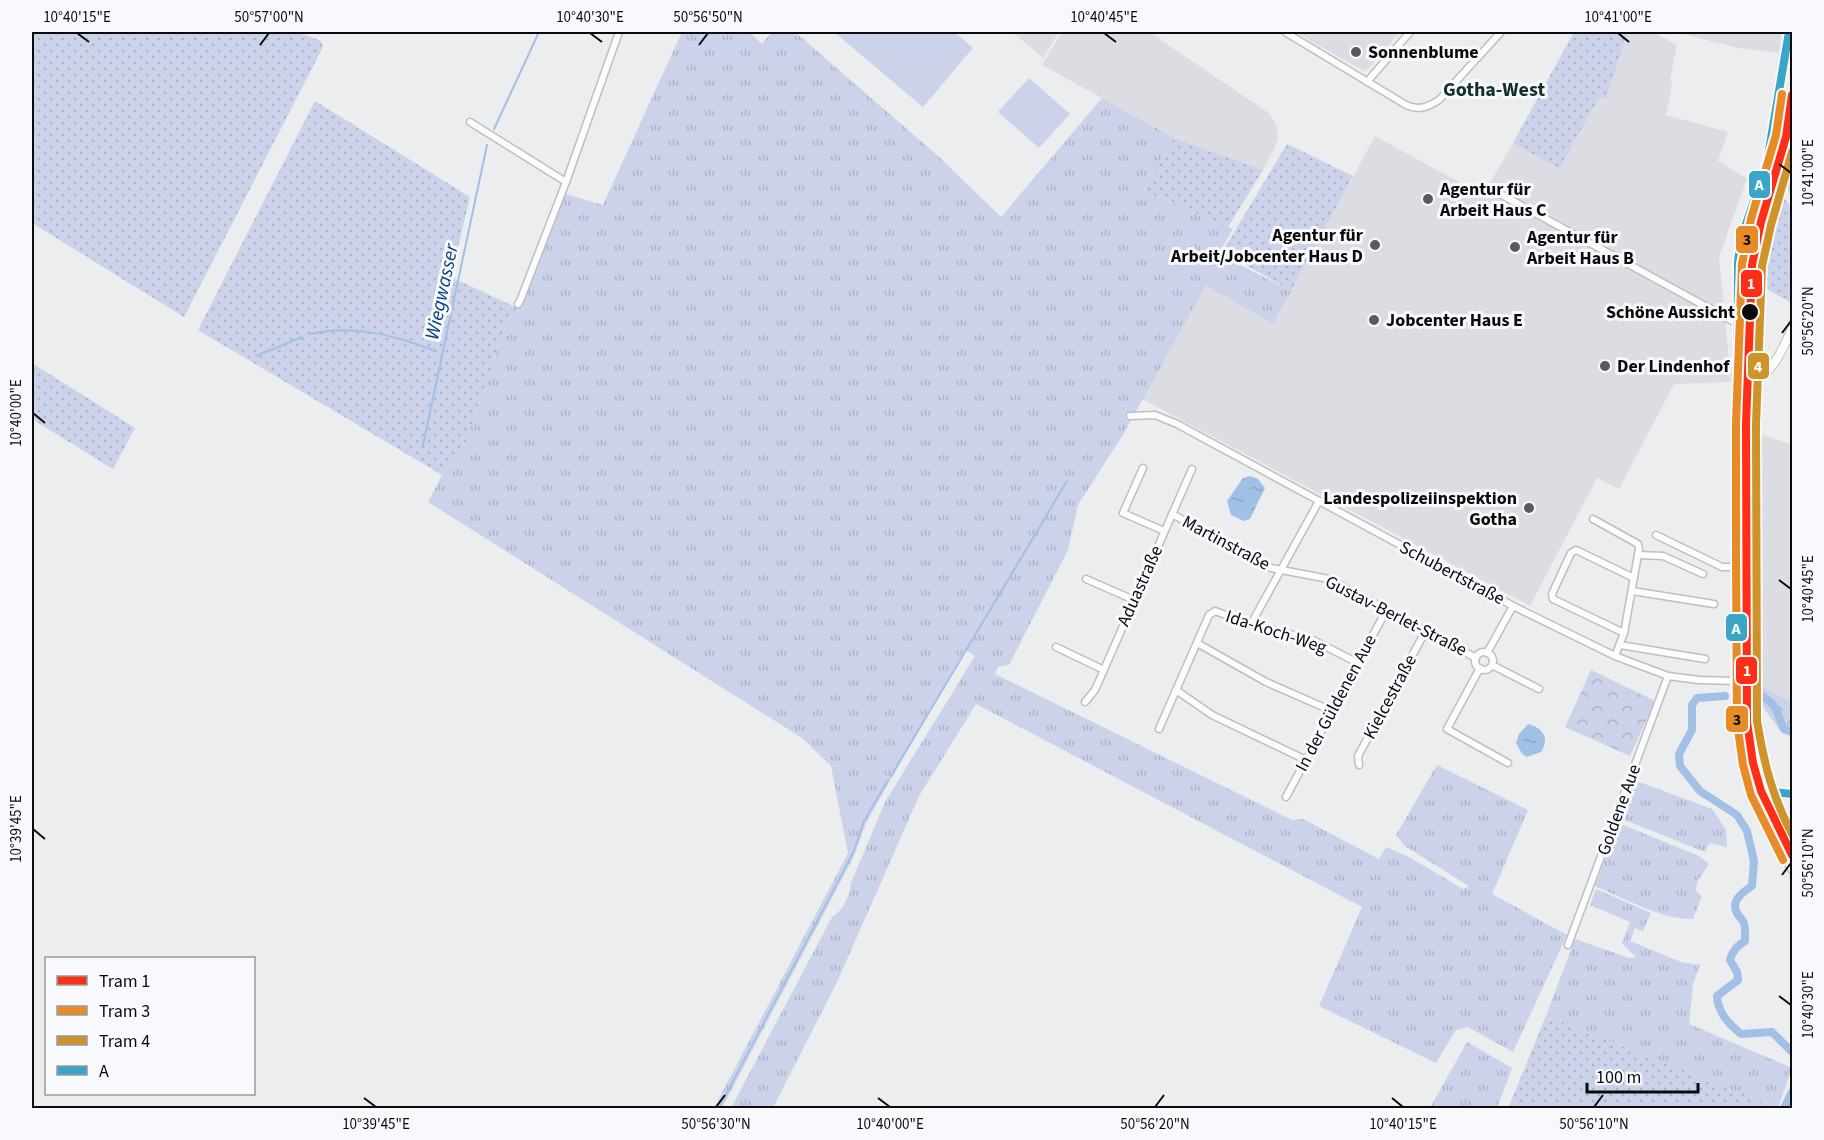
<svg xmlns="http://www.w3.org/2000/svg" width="1824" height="1140" font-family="'Source Sans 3',sans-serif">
<defs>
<pattern id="grass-tufts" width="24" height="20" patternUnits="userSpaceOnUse" patternTransform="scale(1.5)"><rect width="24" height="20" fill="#cbd2ea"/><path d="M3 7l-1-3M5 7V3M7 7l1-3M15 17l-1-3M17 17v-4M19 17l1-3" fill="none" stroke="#adb3c8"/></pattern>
<pattern id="forest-crowns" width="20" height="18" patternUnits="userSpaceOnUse" patternTransform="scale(1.5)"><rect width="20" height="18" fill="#cbd2ea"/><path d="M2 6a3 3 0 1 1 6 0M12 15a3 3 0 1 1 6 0" fill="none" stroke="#adb3c8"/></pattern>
<pattern id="garden-dots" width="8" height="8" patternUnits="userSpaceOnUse" patternTransform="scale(1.5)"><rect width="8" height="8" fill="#cbd2ea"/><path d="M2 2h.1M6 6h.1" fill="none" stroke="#adb3c8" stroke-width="1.8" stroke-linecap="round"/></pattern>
<pattern id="water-ripples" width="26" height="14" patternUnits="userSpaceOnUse" patternTransform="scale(1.5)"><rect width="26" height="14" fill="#a2c0e6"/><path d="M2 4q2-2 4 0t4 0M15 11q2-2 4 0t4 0" fill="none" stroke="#8aa4c4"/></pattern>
</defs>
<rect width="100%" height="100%" fill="#ecedee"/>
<g fill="#dbdde3">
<path d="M1012,32H1059L1043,58Z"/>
<path d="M1062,32H1149L1269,113L1277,127L1278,137L1275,148L1263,170L1174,138L1042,65Z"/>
<path d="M1295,32H1400L1368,69L1364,71Z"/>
<path d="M1628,32H1652L1677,45L1670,80L1672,84L1666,115L1728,132L1718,161L1747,179L1719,257L1731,382L1674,384L1619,489L1597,478L1530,606L1142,399L1206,284L1273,324L1375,136L1483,195L1513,143L1559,169L1599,98L1606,99Z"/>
<path d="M1675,32H1782L1779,53L1738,48Z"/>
<path d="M1752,431L1792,445V702L1759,685L1754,632Z"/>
</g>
<g fill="url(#grass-tufts)">
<path d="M682,32H749L762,44L772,32H795L938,156L1001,217L1102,98L1174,138L1144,191L1233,229L1220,251L1222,256L1291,291L1273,324L1206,285L1124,433L1078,505L1068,550L1009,665L998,667L995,674L1292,820L1303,819L1379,859L1386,847L1409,857L1463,889L1469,886L1405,846L1396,835L1437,765L1528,810L1492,894L1567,935L1513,1052L1468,1027L1456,1030L1436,1063L1319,1006L1362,907L976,704L919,796L838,980L773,1108H731L832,917C842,912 851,894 851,883L885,802L975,656L965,650L867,821L853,858L722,1108H714L848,853L831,766L802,738L428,502L442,475L466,441L513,306L521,307L566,194L603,205Z"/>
<path d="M1792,119V198L1785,184Z"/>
<path d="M1634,780L1712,809L1726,830L1727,847L1709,843L1705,852L1620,818Z"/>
<path d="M1618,823L1699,856L1709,864L1697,882L1696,891L1702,896L1693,919C1662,920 1624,898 1595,886Z"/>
<path d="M1596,889L1651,913L1643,931L1635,928L1630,941L1681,962L1700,965L1693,984L1689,1024L1792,1068L1778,1108L1546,1016L1575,939L1629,958L1636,957L1622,943L1630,922L1590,905Z"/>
<path d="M1467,1042L1512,1068L1497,1108H1430Z"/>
</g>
<g fill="url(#forest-crowns)">
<path d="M1591,670L1655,701L1630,756L1565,727Z"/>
<path d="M1759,685L1792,702V735L1783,734L1763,707L1752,701Z"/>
</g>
<g fill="url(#garden-dots)">
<path d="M32,32H297L321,41L323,47L184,317L32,223Z"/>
<path d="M1574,32H1628L1606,99L1599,98L1559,169L1513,143Z"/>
<path d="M315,101L470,197L451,277L513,306L466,441L442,475L198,330Z"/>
<path d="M1174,138L1263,170L1228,227L1144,191Z"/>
<path d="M1287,144L1353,176L1291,291L1225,253L1224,249Z"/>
<path d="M1779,191L1792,208V303L1763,287L1765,244Z"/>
<path d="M32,363L135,428L113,469L32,419Z"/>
<path d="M1546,1016L1778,1108H1514L1509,1106Z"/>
</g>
<g fill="#cbd2ea">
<path d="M834,32H954L973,48L923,107Z"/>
<path d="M1029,78L1070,114L1039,148L998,112Z"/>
</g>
<g fill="url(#water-ripples)">
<path d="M1250,476L1258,479L1265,488L1250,519L1244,521L1231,515L1227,501L1243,478Z"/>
<path d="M1528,724C1543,728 1550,738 1541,752L1527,757L1522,754L1516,743L1519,734Z"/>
</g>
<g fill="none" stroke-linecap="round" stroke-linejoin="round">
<g stroke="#a2c0e6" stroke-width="2">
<path d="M494,129L539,32"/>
<path d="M310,334C351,324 394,335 433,350"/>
<path d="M256,356L302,337"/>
<path d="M423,445L487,145"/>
<path d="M891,776L1067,481"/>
<path d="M719,1108L854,851L864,821L888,780"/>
</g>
<g stroke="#a2c0e6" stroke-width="8">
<path d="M1743,695C1771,695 1776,704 1783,728L1792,732"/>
<path d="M1725,696L1697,698L1692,705V730L1679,754L1680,766L1700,791L1737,815L1747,831L1754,861L1752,886C1743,892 1730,901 1737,913C1738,916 1741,918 1743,921C1746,927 1745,934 1745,941C1737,946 1733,950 1730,960L1737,972L1738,980L1717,996C1718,1013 1729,1024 1741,1034L1772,1032L1792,1052"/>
<path d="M1784,1108L1792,1092"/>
</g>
<g stroke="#bebfc0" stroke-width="9">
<g id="minor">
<path d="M1285,32L1406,105C1419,111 1428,107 1439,100L1501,32"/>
<path d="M1367,82L1410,32"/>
<path d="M470,122L566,182"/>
<path d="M1502,195L1738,324"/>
<path d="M518,304L520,301L566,182L619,32"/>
<path d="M1130,416L1155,415L1177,424L1513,606L1615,656L1668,676L1699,680L1736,681"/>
<path d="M1143,468L1123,513L1164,531"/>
<path d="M1172,514L1271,568L1329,579L1476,658"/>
<path d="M1593,519L1638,544L1639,549L1624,633L1615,656"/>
<path d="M1656,535L1722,567H1736"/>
<path d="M1638,555L1663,556L1703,574"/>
<path d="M1086,579L1134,600"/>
<path d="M1632,591L1714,604"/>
<path d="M1251,624L1319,501"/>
<path d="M1624,633L1553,599L1552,594L1571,553L1576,550L1634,578"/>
<path d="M1197,643L1266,682L1332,711"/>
<path d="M1620,645L1705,659"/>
<path d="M1056,647L1104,670"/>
<circle cx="1484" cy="661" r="9"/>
<path d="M1487,653L1513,606"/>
<path d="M1492,665L1539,689"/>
<path d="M1480,668L1447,729L1508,763"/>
<path d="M1176,690L1212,715L1306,760"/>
<path d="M1085,702L1095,690L1192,469"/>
<path d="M1159,729L1209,615L1215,611L1251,624L1313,640L1358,663"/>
<path d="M1359,765L1358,756L1426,630"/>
<path d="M1752,786C1754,817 1777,845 1792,870"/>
<path d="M1286,797L1387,609"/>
<path d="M1568,945L1668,676"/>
</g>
</g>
<g stroke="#bebfc0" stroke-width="10">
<path id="tertiary" d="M1737,382C1772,382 1779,355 1792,329"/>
</g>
<g stroke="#bebfc0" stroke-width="11">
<path id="secondary" d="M1789,32L1767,162L1741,239L1738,262L1736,451V692L1738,725L1749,781C1758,795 1778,793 1792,794"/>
</g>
<use href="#minor" stroke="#fcfcfc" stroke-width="6"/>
<use href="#tertiary" stroke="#fcfcfc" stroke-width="8"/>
<use href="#secondary" stroke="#fcfcfc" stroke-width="8"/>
<g stroke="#f8f9fc" stroke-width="12">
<path id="bus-1" d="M1789,32L1767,162L1741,239L1738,262L1736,692L1738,725L1749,781L1763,791L1792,794"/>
</g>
<use href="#bus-1" stroke="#3aa5c7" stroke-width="8"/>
<g stroke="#f8f9fc" stroke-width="12">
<path id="tram-1" d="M1792,95L1786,137L1761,222L1752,265L1746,424L1747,722L1753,763L1761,791L1792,855"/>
</g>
<g stroke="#f8f9fc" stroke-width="12">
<path id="tram-2" d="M1782,94L1776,135L1751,219L1742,264L1736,424V558L1737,722L1743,765L1751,795L1783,860"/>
</g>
<g stroke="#f8f9fc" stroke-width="12">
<path id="tram-3" d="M1792,152L1771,225L1762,266L1756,424L1757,721C1764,763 1772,796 1792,834"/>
</g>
<use href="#tram-1" stroke="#ff2e17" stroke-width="8"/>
<use href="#tram-2" stroke="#e78b26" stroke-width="8"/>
<use href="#tram-3" stroke="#ce9329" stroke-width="8"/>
</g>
<path fill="none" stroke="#0b0b0c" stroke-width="2" d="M77,33L89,42M590,33L602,42M1104,33L1116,42M1618,33L1629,42M260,45L269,33M699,45L708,33M1779,164L1791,173M1782,333L1791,321M33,413L45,423M1779,580L1791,589M33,829L45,839M1782,875L1791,863M1779,996L1791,1005M364,1098L376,1107M878,1098L890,1107M1392,1098L1403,1107M716,1107L725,1095M1155,1107L1164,1095M1594,1107L1603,1095"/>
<g fill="#5a5a5b" stroke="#f8f9fc" stroke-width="2">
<circle cx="1356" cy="52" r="6"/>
<circle cx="1428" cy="199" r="6"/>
<circle cx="1375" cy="245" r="6"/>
<circle cx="1515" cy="247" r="6"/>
<circle cx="1374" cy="320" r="6"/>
<circle cx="1605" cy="366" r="6"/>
<circle cx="1529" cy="508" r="6"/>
</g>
<circle fill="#0b0b0c" stroke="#f8f9fc" stroke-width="2" cx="1750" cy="312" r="9"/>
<g text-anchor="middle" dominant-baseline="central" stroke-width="6" stroke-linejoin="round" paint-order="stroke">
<g font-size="18" font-weight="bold" fill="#0b0b0c" stroke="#f8f9fc" text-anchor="start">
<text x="1368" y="52">Sonnenblume</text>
<text x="1440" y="189">Agentur für<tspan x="1440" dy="21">Arbeit Haus C</tspan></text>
<text x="1363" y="235" text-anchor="end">Agentur für<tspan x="1363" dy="21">Arbeit/Jobcenter Haus D</tspan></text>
<text x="1527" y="237">Agentur für<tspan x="1527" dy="21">Arbeit Haus B</tspan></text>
<text x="1386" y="320">Jobcenter Haus E</text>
<text x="1617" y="366">Der Lindenhof</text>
<text x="1517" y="498" text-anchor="end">Landespolizeiinspektion<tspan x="1517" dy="21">Gotha</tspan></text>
</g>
<g font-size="18" font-weight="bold" fill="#0b0b0c" stroke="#f8f9fc" text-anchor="end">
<text x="1735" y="312">Schöne Aussicht</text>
</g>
<g font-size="18" fill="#0b0b0c" stroke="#f8f9fc">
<text transform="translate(1226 543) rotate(28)">Martinstraße</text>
<text transform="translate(1452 573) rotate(28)">Schubertstraße</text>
<text transform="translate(1140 586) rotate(-66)">Aduastraße</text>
<text transform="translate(1396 616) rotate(27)">Gustav-Berlet-Straße</text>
<text transform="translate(1276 632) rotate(18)">Ida-Koch-Weg</text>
<text transform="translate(1390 697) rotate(-62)">Kielcestraße</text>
<text transform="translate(1336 703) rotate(-62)">In der Güldenen Aue</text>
<text transform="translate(1619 810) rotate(-70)">Goldene Aue</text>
</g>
<g font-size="20" font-weight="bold" fill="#11312a" stroke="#f8f9fc">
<text x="1494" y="90">Gotha-West</text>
</g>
<g font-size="20" font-style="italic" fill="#023f80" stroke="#f8f9fc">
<text transform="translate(442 292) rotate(-78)">Wiegwasser</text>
</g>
</g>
<g stroke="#f8f9fc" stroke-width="2">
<rect x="1748" y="170" width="23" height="29" rx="6" fill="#3aa5c7"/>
<rect x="1735" y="225" width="24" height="29" rx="6" fill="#e78b26"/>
<rect x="1740" y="269" width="23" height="29" rx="6" fill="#ff2e17"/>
<rect x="1747" y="352" width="23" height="28" rx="6" fill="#ce9329"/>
<rect x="1725" y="613" width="23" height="29" rx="6" fill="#3aa5c7"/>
<rect x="1735" y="656" width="23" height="29" rx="6" fill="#ff2e17"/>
<rect x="1725" y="705" width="24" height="28" rx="6" fill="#e78b26"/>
</g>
<g font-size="16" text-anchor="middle" font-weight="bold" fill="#fff">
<text x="1759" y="190">A</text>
<text x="1751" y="289">1</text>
<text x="1758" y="372">4</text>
<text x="1736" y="634">A</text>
<text x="1747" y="676">1</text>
</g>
<g font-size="16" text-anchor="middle" font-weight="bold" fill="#111">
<text x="1747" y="245">3</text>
<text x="1737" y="725">3</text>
</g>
<rect width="1824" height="1140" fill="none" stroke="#f8f9fc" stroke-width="66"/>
<rect x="45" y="957" width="210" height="138" fill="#f8f9fc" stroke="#999a9c" stroke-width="1.5"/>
<rect x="57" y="976" width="30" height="9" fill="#ff2e17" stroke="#999a9c" stroke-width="1.5"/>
<text x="99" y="987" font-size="18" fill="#0b0b0c">Tram 1</text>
<rect x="57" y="1006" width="30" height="9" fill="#e78b26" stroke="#999a9c" stroke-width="1.5"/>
<text x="99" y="1017" font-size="18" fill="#0b0b0c">Tram 3</text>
<rect x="57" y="1036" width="30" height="9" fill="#ce9329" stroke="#999a9c" stroke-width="1.5"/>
<text x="99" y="1047" font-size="18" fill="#0b0b0c">Tram 4</text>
<rect x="57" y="1066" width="30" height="9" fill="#3aa5c7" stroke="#999a9c" stroke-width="1.5"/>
<text x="99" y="1077" font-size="18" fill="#0b0b0c">A</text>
<path d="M1587 1083v9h111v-9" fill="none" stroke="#0b0b0c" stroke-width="3"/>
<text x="1596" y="1083" font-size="18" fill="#0b0b0c" stroke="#f8f9fc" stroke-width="4.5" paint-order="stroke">100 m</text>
<rect x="33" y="33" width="1758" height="1074" fill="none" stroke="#0b0b0c" stroke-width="2"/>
<g font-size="15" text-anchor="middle" fill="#0b0b0c">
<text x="77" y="22">10°40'15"E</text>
<text x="269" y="22">50°57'00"N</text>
<text x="590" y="22">10°40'30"E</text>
<text x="708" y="22">50°56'50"N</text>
<text x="1104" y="22">10°40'45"E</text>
<text x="1618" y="22">10°41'00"E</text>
<text transform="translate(1808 173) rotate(-90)" y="5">10°41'00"E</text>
<text transform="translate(1808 321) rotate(-90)" y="5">50°56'20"N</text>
<text transform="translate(16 413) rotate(-90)" y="5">10°40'00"E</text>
<text transform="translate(1808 589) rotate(-90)" y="5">10°40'45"E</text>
<text transform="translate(16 829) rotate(-90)" y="5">10°39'45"E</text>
<text transform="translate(1808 863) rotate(-90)" y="5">50°56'10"N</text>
<text transform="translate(1808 1005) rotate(-90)" y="5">10°40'30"E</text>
<text x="376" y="1129">10°39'45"E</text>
<text x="716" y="1129">50°56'30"N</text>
<text x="890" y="1129">10°40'00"E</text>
<text x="1155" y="1129">50°56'20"N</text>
<text x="1403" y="1129">10°40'15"E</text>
<text x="1594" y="1129">50°56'10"N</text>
</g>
</svg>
